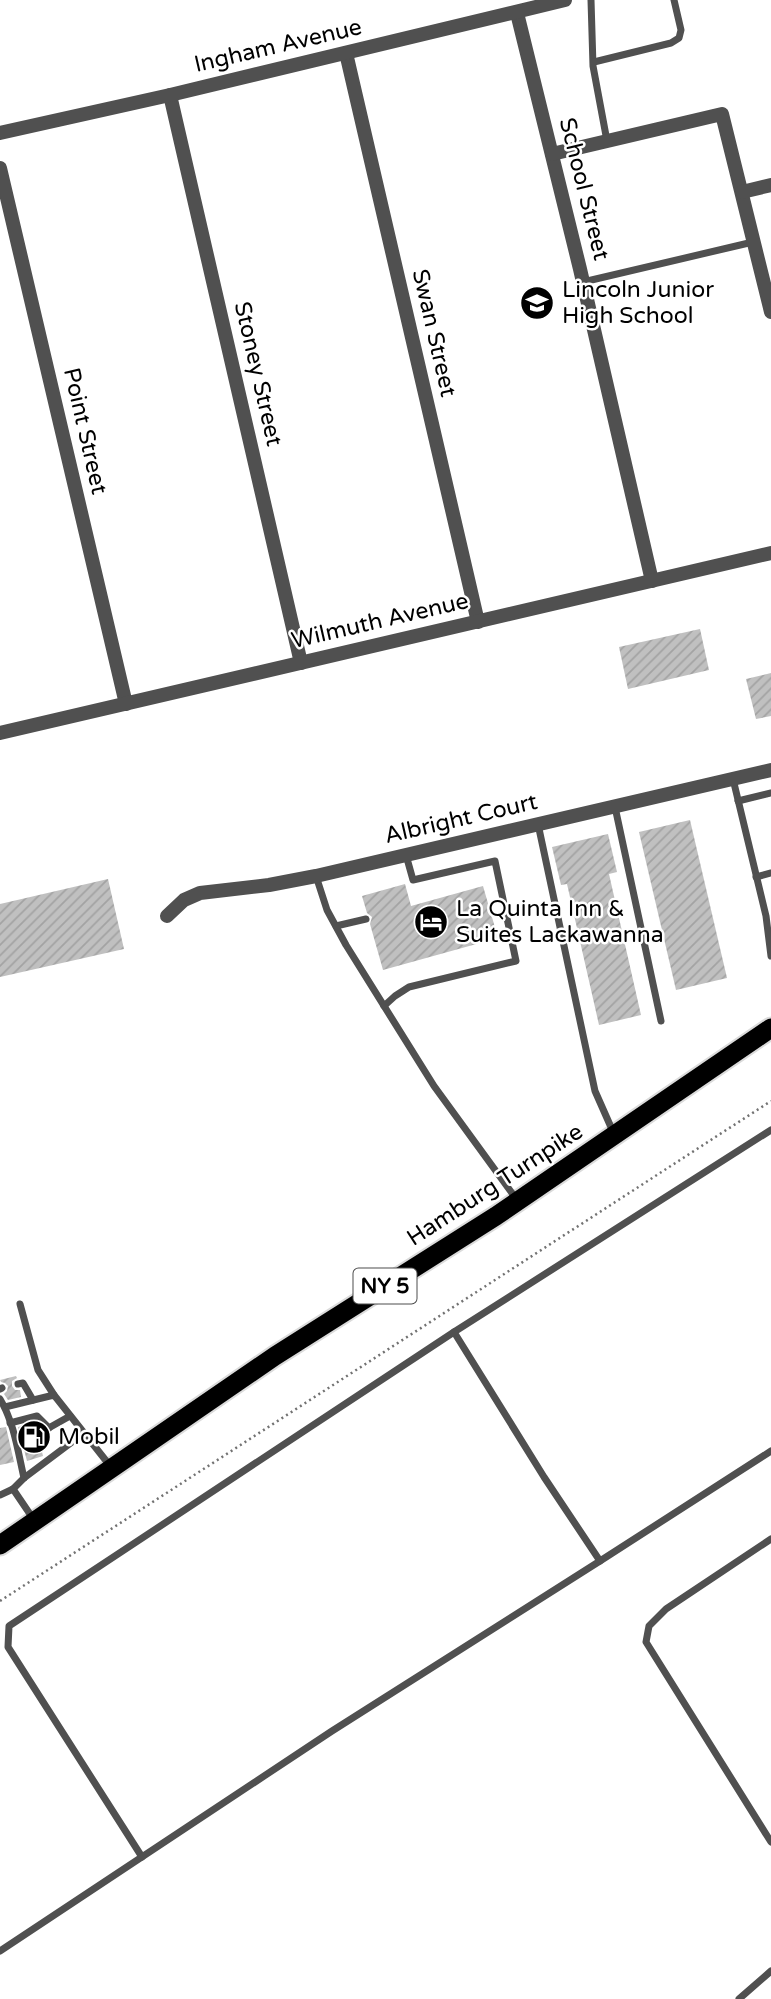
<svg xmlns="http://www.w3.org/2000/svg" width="771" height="1999" font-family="'Varela Round',sans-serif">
<defs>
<pattern id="building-hatch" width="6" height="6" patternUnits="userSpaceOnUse" patternTransform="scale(1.75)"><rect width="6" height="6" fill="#c0c0c0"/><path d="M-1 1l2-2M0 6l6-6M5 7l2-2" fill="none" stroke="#a3a3a3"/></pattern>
</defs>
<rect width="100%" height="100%" fill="#fff"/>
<g fill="url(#building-hatch)">
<path d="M700,629L709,670L628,689L619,647Z"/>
<path d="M771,673V716L756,719L746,679Z"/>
<path d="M690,820L727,978L676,990L639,832Z"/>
<path d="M608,834L617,872L609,874L641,1015L599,1025L567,884L561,885L552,847Z"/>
<path d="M108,879L124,949L0,977V904Z"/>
<path d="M405,884L411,906L483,886L498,938L383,970L370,924L372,917L367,913L362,896Z"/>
<path d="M16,1376L17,1378L12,1381V1386L15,1390H20L21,1397L8,1400L4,1394L7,1391L8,1386L5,1383L1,1382L0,1380Z"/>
<path d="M35,1423L36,1428L32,1435L34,1439L39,1440L43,1456L27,1461L18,1427Z"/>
<path d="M6,1427L14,1462L0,1465V1428Z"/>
</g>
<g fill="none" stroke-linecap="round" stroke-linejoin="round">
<g stroke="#dbdbdb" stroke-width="23">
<path id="trunk" d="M0,1545L275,1356L496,1216L771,1028"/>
</g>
<path stroke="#727272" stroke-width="2.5" stroke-dasharray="2 3.5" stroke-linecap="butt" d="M0,1601L771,1101"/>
<g stroke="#505050" stroke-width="7">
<path d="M591,0L593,66L607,141"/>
<path d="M594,62L671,43L679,38L681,30L674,0"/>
<path d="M583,282L753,242"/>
<path d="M733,779L766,916L771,956"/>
<path d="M738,801L771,793"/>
<path d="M615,807L661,1021"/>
<path d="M538,824L595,1091L614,1134"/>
<path d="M316,876L327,910L346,945L434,1086L517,1200"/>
<path d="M756,877L771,873"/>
<path d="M336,926L366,919"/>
<path d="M384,1006L395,996L409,987L516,961L495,861L413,880L406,855"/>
<path d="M771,1130L454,1332L544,1477L600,1561L771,1451"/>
<path d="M20,1304L38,1370L54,1395"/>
<path d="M18,1384L23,1383L33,1400"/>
<path d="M0,1389L2,1388"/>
<path d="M0,1399C14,1422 18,1452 24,1478"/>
<path d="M5,1407L54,1395L111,1467"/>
<path d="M10,1423L37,1416L49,1428"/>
<path d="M38,1434L70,1416"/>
<path d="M13,1489L34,1520"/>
<path d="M0,1495L13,1489L24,1478L84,1433"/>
<path d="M771,1539L666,1609L649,1626L646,1642L771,1842"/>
<path d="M142,1857L8,1647L9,1626L454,1332"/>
<path d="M0,1951L332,1731L600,1561"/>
<path d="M739,1999L771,1971"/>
</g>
<g stroke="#505050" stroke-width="14">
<path d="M517,13L580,269L652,581"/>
<path d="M346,53L478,622"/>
<path d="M170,95L301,663"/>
<path d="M0,133L170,95L565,0"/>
<path d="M552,154L722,114L771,312"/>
<path d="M0,168L126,704"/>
<path d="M742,192L771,185"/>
<path d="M0,733L771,553"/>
<path d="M167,916L184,900L200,893L269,885L316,876L771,770"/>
</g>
<use href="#trunk" stroke="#000" stroke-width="19"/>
</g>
<defs>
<g id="school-disc" transform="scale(1.75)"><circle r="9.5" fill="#000" stroke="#fff"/><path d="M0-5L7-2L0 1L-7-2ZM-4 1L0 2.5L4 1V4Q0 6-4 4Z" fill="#fff"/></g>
<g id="hotel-disc" transform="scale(1.75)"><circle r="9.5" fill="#000" stroke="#fff"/><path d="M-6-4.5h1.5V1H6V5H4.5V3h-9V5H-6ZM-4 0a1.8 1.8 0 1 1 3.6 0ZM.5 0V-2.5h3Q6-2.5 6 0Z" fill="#fff"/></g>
<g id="fuel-disc" transform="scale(1.75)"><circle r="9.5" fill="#000" stroke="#fff"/><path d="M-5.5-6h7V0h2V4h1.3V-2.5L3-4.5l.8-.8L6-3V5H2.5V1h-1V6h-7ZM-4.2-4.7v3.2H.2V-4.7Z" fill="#fff"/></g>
</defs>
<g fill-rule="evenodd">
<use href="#school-disc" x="537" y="303"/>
<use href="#hotel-disc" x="431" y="922"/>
<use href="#fuel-disc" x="34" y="1437"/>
</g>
<g text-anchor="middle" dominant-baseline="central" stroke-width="5" stroke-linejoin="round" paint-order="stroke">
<rect fill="#fff" stroke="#4c4c4c" stroke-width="2" x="353.5" y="1268.5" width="63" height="35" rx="5"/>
<g font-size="21" font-weight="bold" fill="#000">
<text x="385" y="1286">NY 5</text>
</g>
<g font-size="23" fill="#000" stroke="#fff">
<text transform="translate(278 46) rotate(-13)">Ingham Avenue</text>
<text transform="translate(584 189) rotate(76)">School Street</text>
<text transform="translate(434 333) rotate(77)">Swan Street</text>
<text transform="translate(258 374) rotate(77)">Stoney Street</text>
<text transform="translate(85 431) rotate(77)">Point Street</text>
<text transform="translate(380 621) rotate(-13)">Wilmuth Avenue</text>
<text transform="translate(461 819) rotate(-13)">Albright Court</text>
<text transform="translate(495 1185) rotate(-33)">Hamburg Turnpike</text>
</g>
<g font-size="23" fill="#000" stroke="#fff" text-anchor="start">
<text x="562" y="290">Lincoln Junior<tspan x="562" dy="26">High School</tspan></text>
<text x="456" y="909">La Quinta Inn &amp;<tspan x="456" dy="26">Suites Lackawanna</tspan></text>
<text x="58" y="1437">Mobil</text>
</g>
</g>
</svg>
